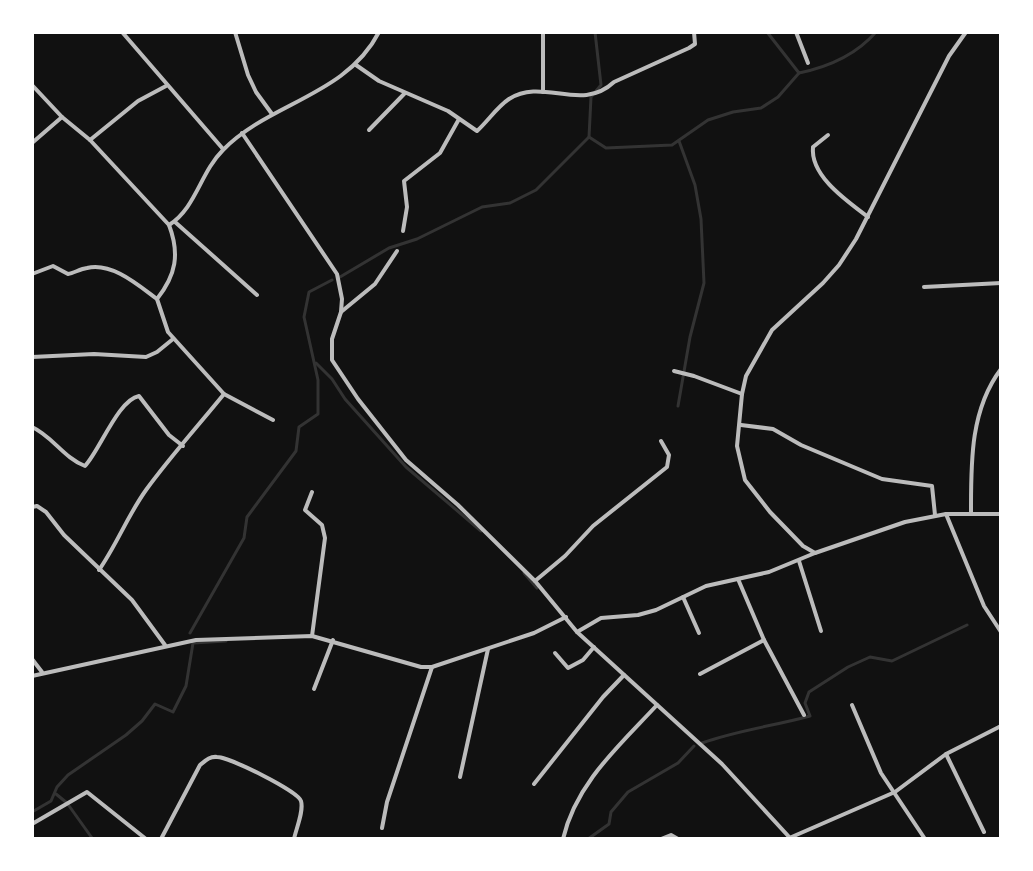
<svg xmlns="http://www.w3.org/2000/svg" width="1033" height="871" font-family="Helvetica,sans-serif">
<rect width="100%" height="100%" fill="#111"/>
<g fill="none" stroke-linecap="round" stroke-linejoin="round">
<g stroke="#333" stroke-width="3">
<path d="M767,32L799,73C828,67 856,55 876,32"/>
<path d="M589,137L606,148L672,145L708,120L733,112L761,108L778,97L799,73"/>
<path d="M340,277L389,248L417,239L482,207L510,203L536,190L589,137L591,97L601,85L595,32"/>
<path d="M316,363L332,379L345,399L406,467L481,531"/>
<path d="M678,406L690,337L704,283L701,219L695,185L679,141"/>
<path d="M524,573L537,588"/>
<path d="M190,633L244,538L247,517L296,451L299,427L318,414V380L304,317L309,292L332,280"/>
<path d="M702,743C738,730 774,726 810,716L805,703L809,692L848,667L870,657L892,661L967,625"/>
<path d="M56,794L67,803L92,838"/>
<path d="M32,812L51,801L57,787L68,775L126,735L142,721L155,704L173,712L186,686L193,643L226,641"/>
<path d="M588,839L609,824L611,812L628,792L678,763L694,746"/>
</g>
<g stroke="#bcbcbc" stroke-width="4">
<path d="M122,32L223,149"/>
<path d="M235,32L248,75L256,92L272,114"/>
<path d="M543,32V92"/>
<path d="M796,32L808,63"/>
<path d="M356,65L379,81L448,111L477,131C488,121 497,107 509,99C543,77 581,113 614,82L689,48L695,44L694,32"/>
<path d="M32,85L62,117L90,140L169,225C196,208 200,173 223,150C270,102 346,96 379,32"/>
<path d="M369,130L405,93"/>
<path d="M242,133L337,274L342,299L341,312L332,339V360L358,399L406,460L458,505L535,581L577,632L722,764L791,839"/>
<path d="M828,135L813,147C810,176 847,201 868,217"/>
<path d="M90,140L138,101L166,86"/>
<path d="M32,143L62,117"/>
<path d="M175,222L257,295"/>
<path d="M169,225C180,254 176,275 157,299L168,332L224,394L273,420"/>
<path d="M403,231L407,207L404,181L440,153L459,119"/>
<path d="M32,274L53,266L68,274C74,273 80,269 87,268C112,262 138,285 157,299"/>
<path d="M924,287L1001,283"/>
<path d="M341,312L375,284L397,251"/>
<path d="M32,357L94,354L146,357L157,352L173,339"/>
<path d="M674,371L694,376L742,394"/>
<path d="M741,425L773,429L801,445L882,479L932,486L935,515"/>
<path d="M32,427C52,436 64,458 85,466C100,450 118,400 139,396L169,435L183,446"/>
<path d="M32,507L37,506L46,512L64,535L132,600L165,645"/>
<path d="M971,512C971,463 970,410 1001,369"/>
<path d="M946,514L984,606L1001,632"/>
<path d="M815,553L803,546L770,512L745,480L737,446L742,394L746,376L772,330L823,283L839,265L856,239L949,56L966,32"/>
<path d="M799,561L821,631"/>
<path d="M99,570C117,544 128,515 146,490C170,457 198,426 224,394"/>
<path d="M738,579L764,640L804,715"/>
<path d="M535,581L565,556L593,526L667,467L669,455L661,441"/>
<path d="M683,597L699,633"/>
<path d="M577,632L601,618L638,615L656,610L706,586L769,572L815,553L905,522L946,514H1001"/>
<path d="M312,636L325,538L322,525L305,510L312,492"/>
<path d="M555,653L568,668L583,660L594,647"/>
<path d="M32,659L42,672"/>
<path d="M700,674L764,640"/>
<path d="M32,676L196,640L312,636L421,667H432L534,633L566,617"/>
<path d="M314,689L333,640"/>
<path d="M852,705L881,773L925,839"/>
<path d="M946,754L984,832"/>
<path d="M460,777L488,649"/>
<path d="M534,784L603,697L624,675"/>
<path d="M32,824L87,792L146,839"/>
<path d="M382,828L387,802L432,667"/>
<path d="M161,839L200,765C205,761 210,756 217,757C229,757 298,791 301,801C304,811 296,829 294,839"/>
<path d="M563,839C576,783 619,746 657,705"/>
<path d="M661,839L671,835L678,839"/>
<path d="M787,839L895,792L946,754L1001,726"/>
</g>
</g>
<rect width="1033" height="871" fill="none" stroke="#ffffff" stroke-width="68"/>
</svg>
